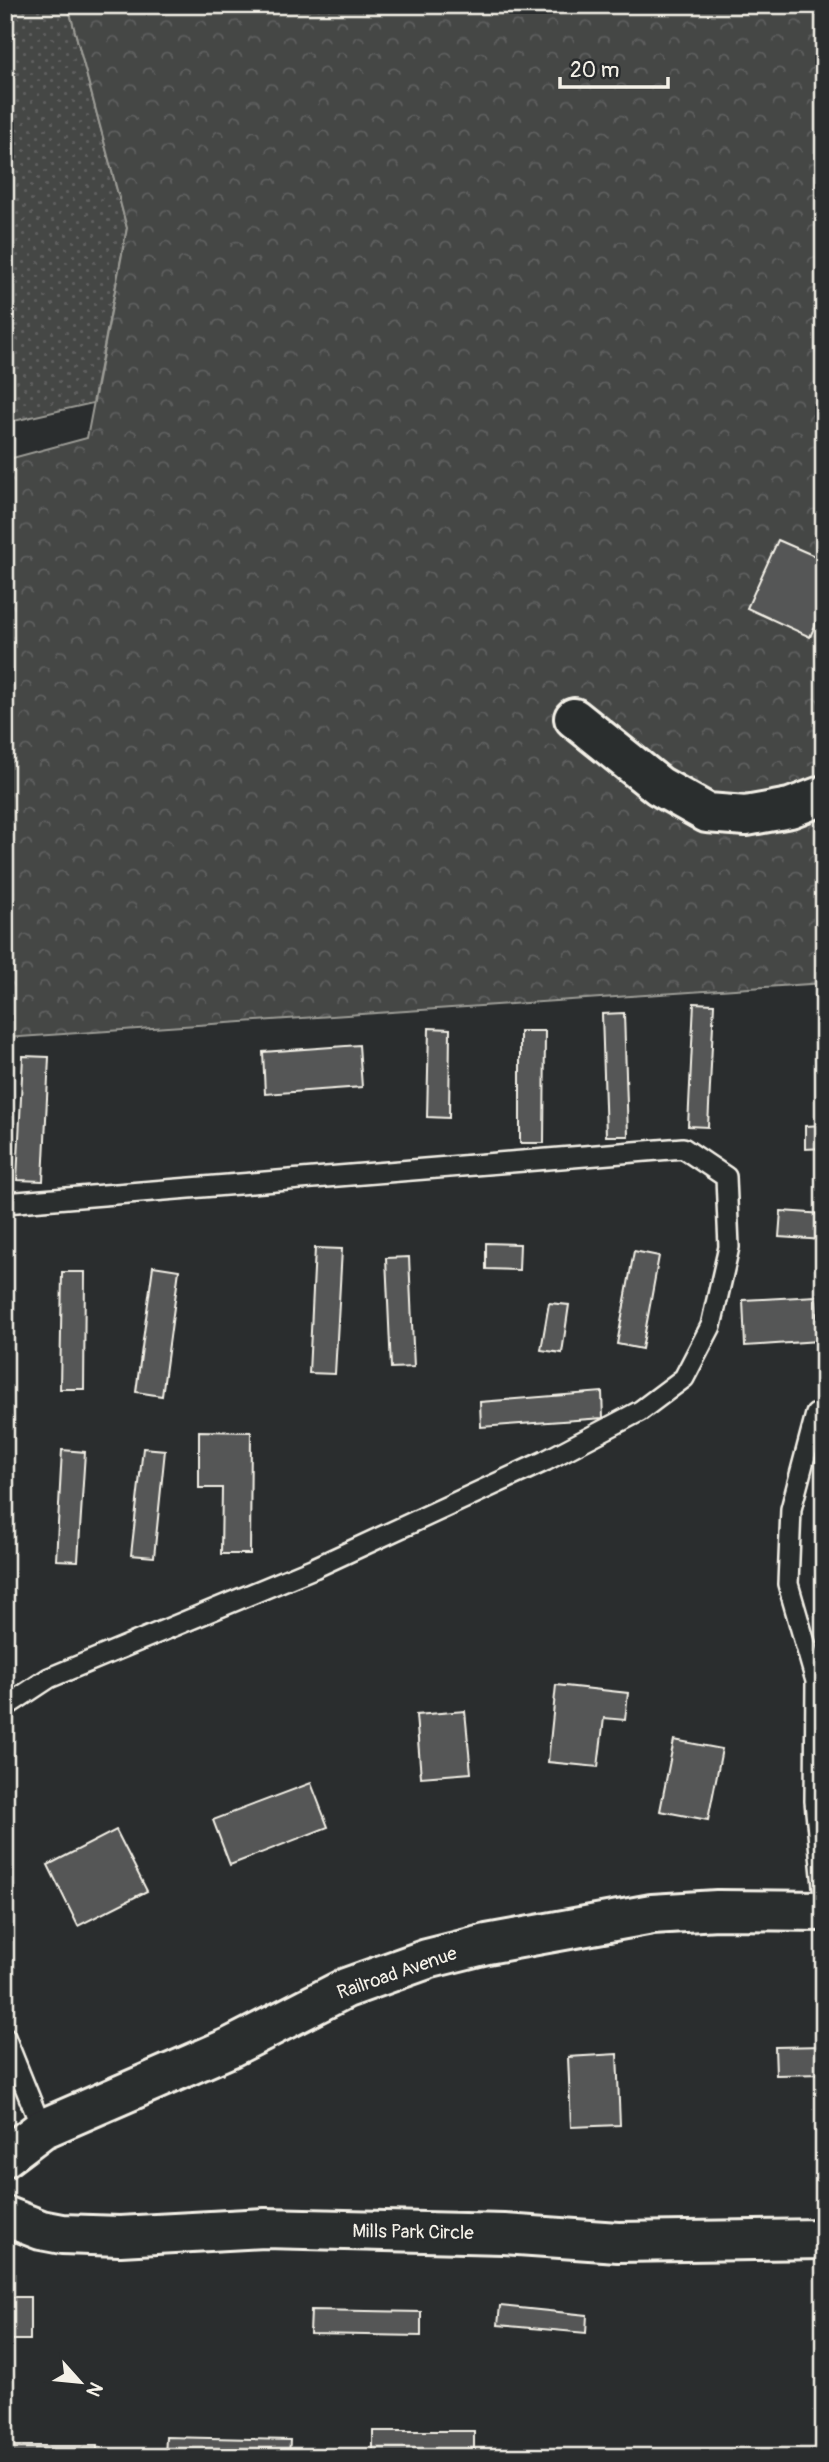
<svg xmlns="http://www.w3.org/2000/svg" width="829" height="2462" font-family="Pangolin,sans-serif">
<defs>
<pattern id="grass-dots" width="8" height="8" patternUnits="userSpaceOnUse" patternTransform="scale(1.75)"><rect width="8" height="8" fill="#444645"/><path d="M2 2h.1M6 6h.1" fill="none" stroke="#606160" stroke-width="1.8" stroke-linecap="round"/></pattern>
<pattern id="forest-crowns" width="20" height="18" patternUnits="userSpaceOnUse" patternTransform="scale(1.75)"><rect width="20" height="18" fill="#444645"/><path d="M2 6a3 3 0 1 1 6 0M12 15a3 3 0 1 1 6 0" fill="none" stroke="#606160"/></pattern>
</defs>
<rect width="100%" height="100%" fill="#2a2d2e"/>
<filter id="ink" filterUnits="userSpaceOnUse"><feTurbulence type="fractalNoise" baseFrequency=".0143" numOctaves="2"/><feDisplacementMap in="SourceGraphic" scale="14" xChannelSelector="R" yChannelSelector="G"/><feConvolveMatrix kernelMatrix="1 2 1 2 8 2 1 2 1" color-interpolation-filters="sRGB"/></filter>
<g filter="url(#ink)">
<path fill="url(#grass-dots)" stroke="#9c9c96" stroke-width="2" d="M5,5H68L127,228L93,403L5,423Z"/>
<path fill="url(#forest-crowns)" stroke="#9c9c96" stroke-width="2" d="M68,5H824V983L5,1038V460L87,438L127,228Z"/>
<g fill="#555756" stroke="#f4f1e8" stroke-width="2">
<path d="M778,540L824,560V606L810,637L747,608Z"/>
<path d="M694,1003L714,1004L708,1127L688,1126Z"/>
<path d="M624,1013L628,1136H606L602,1014Z"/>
<path d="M429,1028L450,1029L449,1118L427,1117Z"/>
<path d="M520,1031H545L544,1143H520Z"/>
<path d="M359,1045L362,1087L265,1094L263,1052Z"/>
<path d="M23,1056L49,1057L43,1181L17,1180Z"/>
<path d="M824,1125V1148L805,1149V1126Z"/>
<path d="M781,1211L824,1214V1240L779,1237Z"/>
<path d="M486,1243L520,1244L519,1270L486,1269Z"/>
<path d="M315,1248L342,1249L335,1374L309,1373Z"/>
<path d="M634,1251L659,1256L642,1349L617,1344Z"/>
<path d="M409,1257L414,1367L391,1368L386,1258Z"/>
<path d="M153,1266L179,1270L162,1396L136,1392Z"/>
<path d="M62,1272H85L84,1389H60Z"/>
<path d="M816,1296L818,1341L745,1346L743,1300Z"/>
<path d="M549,1303L569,1305L562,1353L541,1350Z"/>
<path d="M602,1392L603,1418L481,1427L480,1402Z"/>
<path d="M199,1431L251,1432L250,1554H221L222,1488H199Z"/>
<path d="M143,1448L165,1450L154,1557L131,1555Z"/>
<path d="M62,1450L85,1452L78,1561L56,1560Z"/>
<path d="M556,1685L628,1693L625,1720L604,1718L598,1767L548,1762Z"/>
<path d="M465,1711L471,1773L421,1777L416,1715Z"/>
<path d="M674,1740L722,1749L708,1820L660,1811Z"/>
<path d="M311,1783L328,1827L230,1865L213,1820Z"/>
<path d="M116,1830L147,1891L78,1926L48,1865Z"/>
<path d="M824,2046V2074L776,2075L775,2047Z"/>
<path d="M617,2054L620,2125L571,2127L568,2057Z"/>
<rect x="5" y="2297" width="25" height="43"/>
<path d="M500,2306L587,2315L586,2333L498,2325Z"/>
<path d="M311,2310L421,2312V2336L310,2334Z"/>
<rect x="373" y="2431" width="101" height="26"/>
<path d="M166,2437L290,2440L289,2457H165Z"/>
<rect x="5" y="2446" width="92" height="11"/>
</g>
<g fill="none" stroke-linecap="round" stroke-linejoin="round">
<g stroke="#f4f1e8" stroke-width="24">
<g id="lane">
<path d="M5,1203L683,1148L726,1177L729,1247L711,1326L684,1378L640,1411L545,1461L314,1568L49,1678L5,1707"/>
<path d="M816,1414L791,1509L788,1584L816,1681L815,1801L824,1896"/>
<path d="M5,2037L42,2129"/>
</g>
</g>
<g stroke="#f4f1e8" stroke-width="44">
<g id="street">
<path d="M574,718L659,786L707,813L746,816L790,808L824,795"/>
<path d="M5,2157L42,2129L231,2047L346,1988L427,1959L487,1944L652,1914L717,1910L824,1911"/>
<path d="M5,2216L41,2230L62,2234L120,2236L265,2228L504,2234L618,2242L824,2239"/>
</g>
</g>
<use href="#lane" stroke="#2a2d2e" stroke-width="19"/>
<use href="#street" stroke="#2a2d2e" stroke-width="38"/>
</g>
</g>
<g text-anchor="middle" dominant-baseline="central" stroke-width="5" stroke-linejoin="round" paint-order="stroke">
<g font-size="19" fill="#f4f1e8" stroke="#2a2d2e">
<text transform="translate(397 1973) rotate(-19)">Railroad Avenue</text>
<text transform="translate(413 2232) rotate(1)">Mills Park Circle</text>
</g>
</g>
<rect width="829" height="2462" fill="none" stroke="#2a2d2e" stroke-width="28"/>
<rect x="14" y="14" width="801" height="2434" fill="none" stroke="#f4f1e8" stroke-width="2.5" filter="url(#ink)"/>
<g transform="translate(80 2382) rotate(117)" stroke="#2a2d2e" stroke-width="5" paint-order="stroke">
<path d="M0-5L12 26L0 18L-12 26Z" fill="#f4f1e8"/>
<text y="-10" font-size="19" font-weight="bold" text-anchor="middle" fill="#f4f1e8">N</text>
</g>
<path d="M560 77v10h108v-10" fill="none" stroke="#f4f1e8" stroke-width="3.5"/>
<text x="570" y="77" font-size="21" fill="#f4f1e8" stroke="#2a2d2e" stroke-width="5" paint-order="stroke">20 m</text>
</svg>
